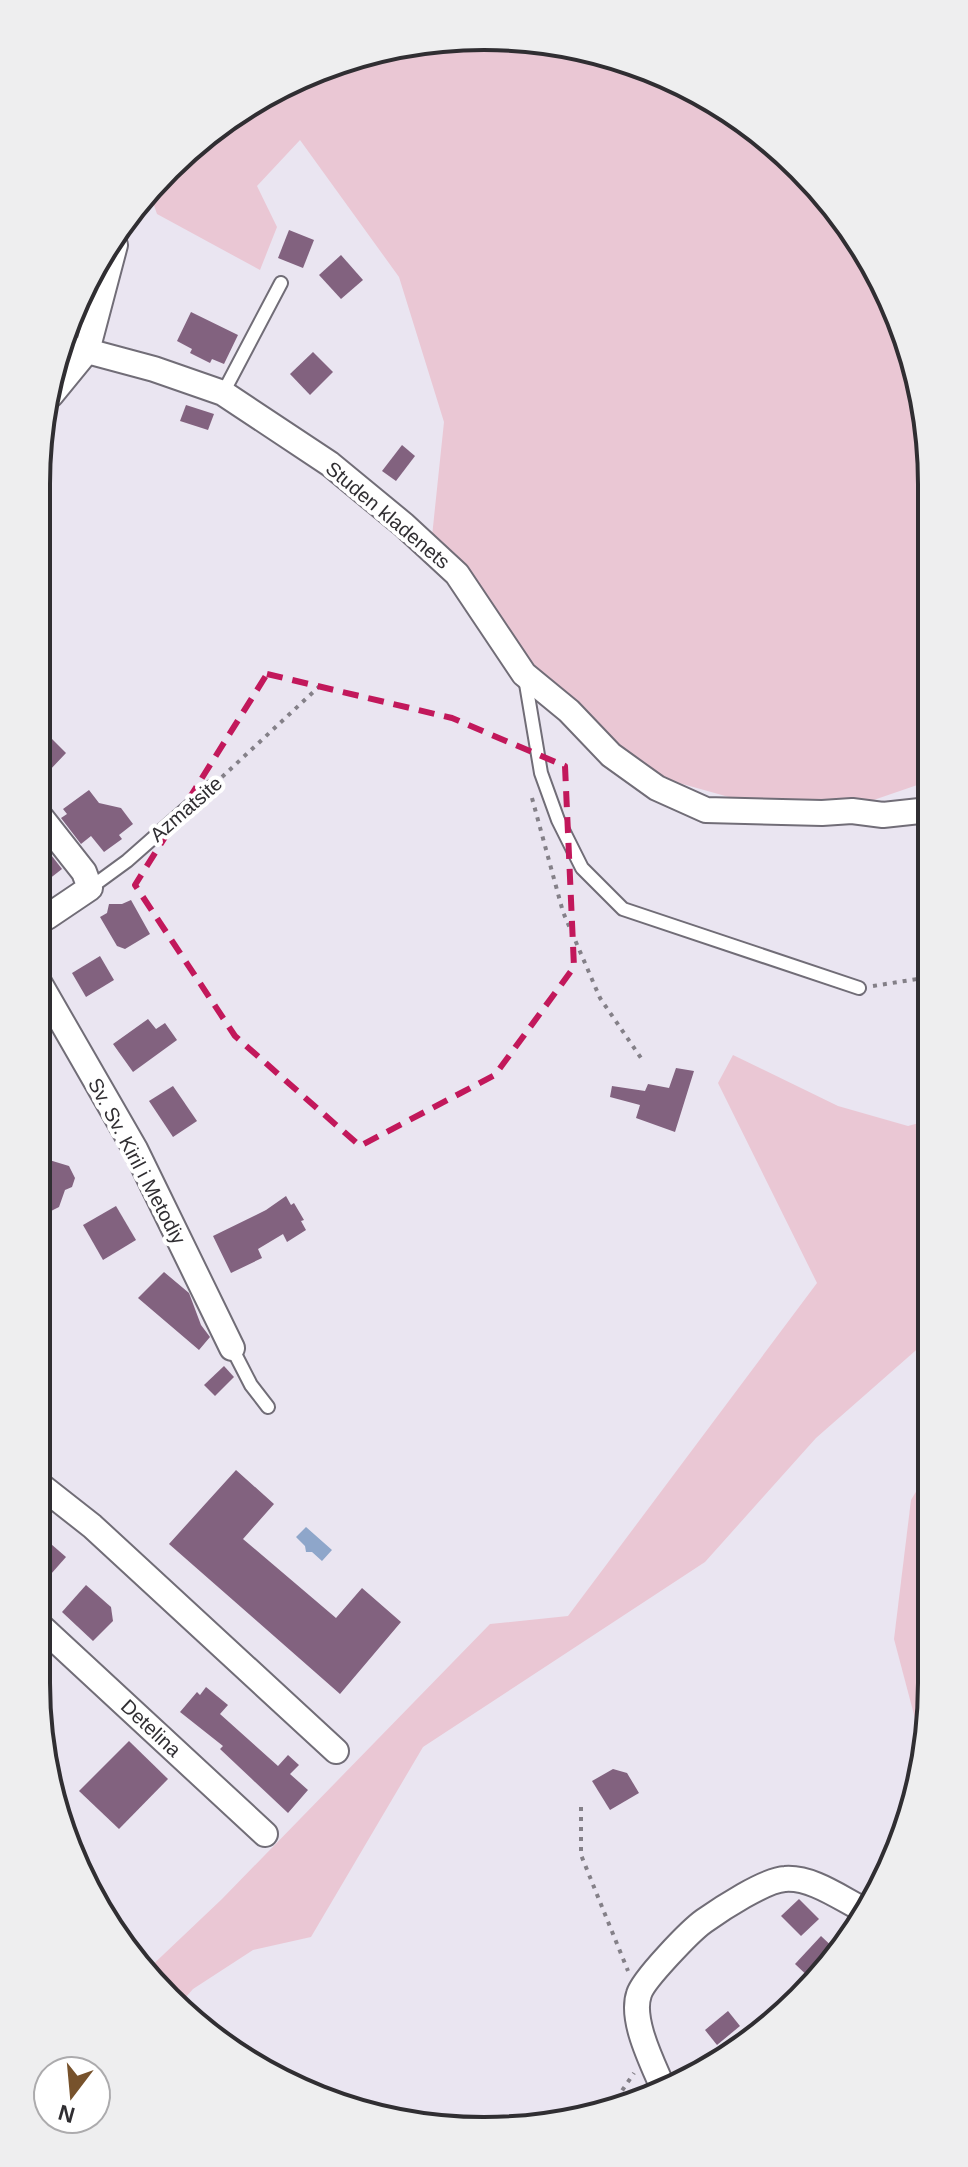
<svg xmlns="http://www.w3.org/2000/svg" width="968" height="2167" font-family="Helvetica,sans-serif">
<rect width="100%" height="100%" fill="#eae5f1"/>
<g fill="#eac7d4">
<path d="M455,37L628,60L733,112L839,211L898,312L928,425L929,781L859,805L736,799L647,774L578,739L505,653L431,546L444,422L399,277L300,140L257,186L277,227L260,270L157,214L148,188L286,82Z"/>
<path d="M733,1055L838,1106L908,1126L930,1120L931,1337L816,1438L705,1562L423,1747L311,1937L253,1950L193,1989L179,2005L144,1973L222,1899L490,1624L568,1616L817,1283L718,1083Z"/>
<path d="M931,1467L932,1683L922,1745L894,1639L911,1500Z"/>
</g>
<path fill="#8ea6ca" d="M306,1527L332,1550L322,1561L312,1552H306L305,1546L296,1537Z"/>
<g fill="#82627f">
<path d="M289,230L314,240L303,268L278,258Z"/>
<path d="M341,255L363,280L341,299L319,275Z"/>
<path d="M191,312L238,335L224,364L212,359L210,363L190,353L192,349L177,341Z"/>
<path d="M313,352L333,372L310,395L290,374Z"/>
<path d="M186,405L214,414L208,430L180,421Z"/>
<path d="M402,445L415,456L396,481L382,471Z"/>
<path d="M36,723L66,753L48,772L45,769L36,778Z"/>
<path d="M89,790L99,803L121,808L133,824L119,835L122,839L104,852L91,836L81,844L61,818L67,814L63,809Z"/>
<path d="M37,837L62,869L44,883L36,873Z"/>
<path d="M131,900L150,934L125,949L117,946L100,917L107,913L109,904H122Z"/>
<path d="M100,956L114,980L86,997L72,973Z"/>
<path d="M148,1019L156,1029L165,1023L177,1040L133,1072L113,1044Z"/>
<path d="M676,1068L694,1071L675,1132L636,1118L640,1105L610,1097L612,1086L645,1091L648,1084L669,1088Z"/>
<path d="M173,1086L197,1121L173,1137L149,1101Z"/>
<path d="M36,1156L69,1166L75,1178L72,1187L65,1190L59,1207L47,1213L36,1209Z"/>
<path d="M286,1196L291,1205L294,1203L304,1220L301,1221L306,1230L287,1242L283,1234L258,1249L262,1258L231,1273L213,1236L266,1210Z"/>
<path d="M116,1206L136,1240L103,1260L83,1225Z"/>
<path d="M164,1272L189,1293L201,1325L210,1337L199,1350L138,1298Z"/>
<path d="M224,1366L234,1377L215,1396L204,1385Z"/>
<path d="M236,1470L274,1504L243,1539L336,1618L362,1588L401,1622L340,1694L169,1544Z"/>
<path d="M36,1531L66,1557L36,1591Z"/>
<path d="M86,1585L111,1607L113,1621L93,1641L62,1612Z"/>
<path d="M206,1687L228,1705L220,1714L278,1766L288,1755L299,1765L290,1774L308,1790L288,1813L220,1749L223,1746L180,1712L197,1692L200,1695Z"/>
<path d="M129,1741L168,1779L119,1829L79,1791Z"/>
<path d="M613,1769L627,1773L639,1793L610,1810L592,1781Z"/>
<path d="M799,1899L819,1919L801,1936L781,1916Z"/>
<path d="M821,1936L838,1952L812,1980L795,1964Z"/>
<path d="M728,2011L740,2026L717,2045L705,2030Z"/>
</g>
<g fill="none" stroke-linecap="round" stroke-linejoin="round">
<g stroke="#716d77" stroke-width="16">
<g id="service">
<path d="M223,393L281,283"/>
<path d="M525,678L541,773L558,820L582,868L623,909L859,988"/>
<path d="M90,888L127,861L211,787"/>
<path d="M232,1348L251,1385L268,1407"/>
</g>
</g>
<g stroke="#716d77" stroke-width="28">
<g id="minor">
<path d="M58,348L87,351L154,369L223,393L330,464L404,525L457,574L524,674L569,711L611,755L657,788L706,810L822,813L852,811L883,815L929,810"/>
<path d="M51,395L87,351L115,245"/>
<path d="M36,921L47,917L90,888L84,872L36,811"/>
<path d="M36,977L135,1149L232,1348"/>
<path d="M36,1482L92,1526L336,1751"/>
<path d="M36,1622L265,1834"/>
<path d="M663,2088C653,2064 630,2020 639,1994C643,1980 690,1931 704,1921C721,1909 765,1880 785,1879C812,1877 840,1898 864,1910"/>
</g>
</g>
<g stroke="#848088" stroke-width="4" stroke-dasharray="4 6" stroke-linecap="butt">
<path d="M222,777L324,682"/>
<path d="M532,798L563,912L600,998L641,1058"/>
<path d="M873,986L930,977"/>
<path d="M581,1807V1855L628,1971"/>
<path d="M611,2107L634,2073"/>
</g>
<use href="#service" stroke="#fff" stroke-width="12"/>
<use href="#minor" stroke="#fff" stroke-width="24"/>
</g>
<path fill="none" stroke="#c2185b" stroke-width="6" stroke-dasharray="16 10" stroke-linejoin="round" d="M267,674L452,718L565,766L574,967L495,1075L360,1146L235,1036L135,885Z"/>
<g text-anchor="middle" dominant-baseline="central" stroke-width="8" stroke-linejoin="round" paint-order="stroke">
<g font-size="20" fill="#302e32" stroke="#fff">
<text transform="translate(388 515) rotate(40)">Studen kladenets</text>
<text transform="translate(186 809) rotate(-41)">Azmatsite</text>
<text transform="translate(137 1161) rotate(62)">Sv. Sv. Kiril i Metodiy</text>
<text transform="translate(151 1728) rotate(43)">Detelina</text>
</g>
</g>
<path d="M0 0H968V2167H0ZM484 50H484A434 434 0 0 1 918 484V1683A434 434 0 0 1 484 2117H484A434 434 0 0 1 50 1683V484A434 434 0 0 1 484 50Z" fill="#eeeeef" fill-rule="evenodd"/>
<path fill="none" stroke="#302e32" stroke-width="4" d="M484 50H484A434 434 0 0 1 918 484V1683A434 434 0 0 1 484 2117H484A434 434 0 0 1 50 1683V484A434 434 0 0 1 484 50Z"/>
<g transform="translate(72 2095) rotate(196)"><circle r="38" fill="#ffffff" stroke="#acabad" stroke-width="2"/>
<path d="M0-6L14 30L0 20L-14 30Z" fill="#77522c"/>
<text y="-12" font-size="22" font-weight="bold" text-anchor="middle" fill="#302e32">N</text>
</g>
</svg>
